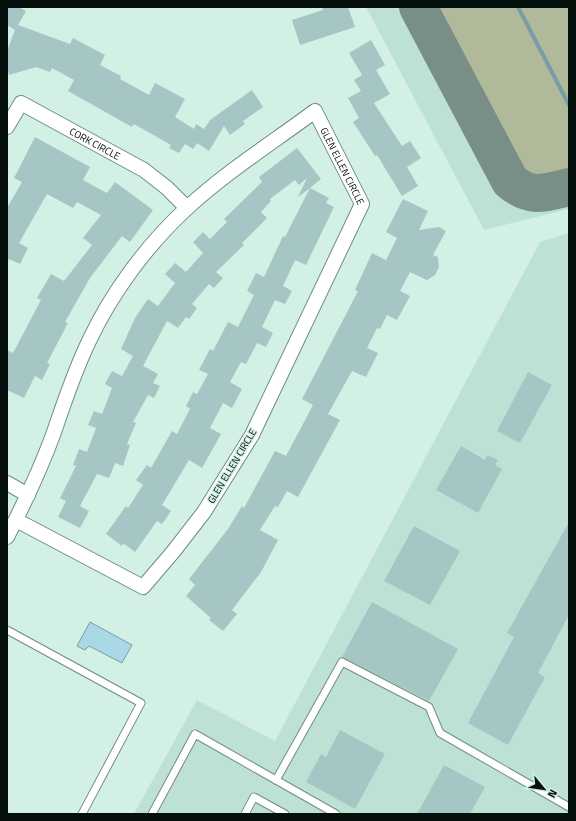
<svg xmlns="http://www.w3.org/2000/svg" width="576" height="821" font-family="'Titillium Web',sans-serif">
<rect width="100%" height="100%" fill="#d2f0e4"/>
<g fill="#bde2d5">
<path d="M366,7H569V209L484,230Z"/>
<path d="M569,233V814H134L197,700L275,741L540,242Z"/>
</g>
<path fill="#b0ba9a" d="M436,7H569V172C552,175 535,181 522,167Z"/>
<path fill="#abd8e6" stroke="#7a9ca5" d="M90,622L132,645L122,663L89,646L85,650L77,646Z"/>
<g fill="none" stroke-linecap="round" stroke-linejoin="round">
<path stroke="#7a9ca5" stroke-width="4" d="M518,7L569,105"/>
<path stroke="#798e86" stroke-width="38" d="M418,7L510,181C531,199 545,193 569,187"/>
</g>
<g fill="#a6c6c5">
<path d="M7,7H19L26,11L18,25L70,44L73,38L105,55L100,65L121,76L120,79L149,95L155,83L185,99L175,117L194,129L196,124L204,129L210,120L252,90L263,107L243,121L245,124L230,135L224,126L209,151L197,143L193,149L185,144L179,153L169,148L171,145L134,124L132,127L68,91L74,80L52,68L50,72L36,67L9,75L7,67V51L15,30L7,25Z"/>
<path d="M322,7H348L355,27L300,45L292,20L323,10Z"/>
<path d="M371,40L385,65L376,70L390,94L374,103L402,146L410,141L421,158L407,167L418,186L402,196L377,155L375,156L353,122L359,118L348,98L361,91L354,80L362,75L349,53Z"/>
<path d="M35,137L90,167L83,180L107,193L115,182L153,210L130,242L122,236L90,278L65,322L68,323L47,363L50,364L42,380L35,376L24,398L7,390V350L13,353L41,300L37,298L51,274L64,281L92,245L83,238L101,215L77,202L73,208L47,194L19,243L28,248L20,264L9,259L7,263V208L22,182L14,178Z"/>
<path d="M297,148L321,179L310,188L329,198L326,203L334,207L306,265L295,260L283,286L292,291L285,304L275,300L262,327L273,333L266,347L257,343L246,364L241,362L230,382L242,389L232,408L223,403L210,428L221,434L202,468L189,460L162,505L171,511L162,524L157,521L135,552L123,543L122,546L106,534L126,506L128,508L143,485L136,480L147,465L151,468L172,431L177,434L190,409L186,406L193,392L197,394L208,374L199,370L210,349L213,351L228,322L238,327L254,295L247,291L256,273L264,277L283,236L285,237L310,188L298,197L307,178L299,185L295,180L270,199L271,201L261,212L267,218L242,243L244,245L216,272L223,278L214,288L209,284L192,304L197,308L189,319L186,317L178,328L167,321L143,366L158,374L153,383L160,386L154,398L148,395L133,422L136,423L127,444L130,445L123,466L115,463L109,478L97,474L80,506L89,511L80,528L58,517L66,501L60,498L76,466L73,465L79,449L87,452L96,428L88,425L94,411L102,414L112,388L105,384L112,371L122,376L133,356L121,349L135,318L148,299L158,306L175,283L165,274L175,263L186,272L203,253L193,242L203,232L210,239L227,222L224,219L262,182L259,177Z"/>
<path d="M403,199L428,211L419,230L439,227L446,231L433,255L438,257L439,267L435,275L427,280L410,272L400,291L410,296L397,320L387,315L380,329L377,328L367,348L378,353L366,377L352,371L328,414L340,420L298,497L287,491L278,507L275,506L260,530L278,540L261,572L232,610L237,614L223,631L209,620L211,618L186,596L195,585L189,579L228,529L242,506L244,508L275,451L286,456L313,405L302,399L358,291L355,290L372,253L386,260L397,238L386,232Z"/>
<path d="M528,372L552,385L520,443L497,431Z"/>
<path d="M461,446L485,460L487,455L498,460L495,465L502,469L478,513L436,490Z"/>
<path d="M569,522V615L538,673L545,677L508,745L468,723L514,637L507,633Z"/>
<path d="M414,526L460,551L430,605L384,581Z"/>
<path d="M372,602L458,649L429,701L342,657Z"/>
<path d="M340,730L385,754L355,809L306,782L321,754L326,757Z"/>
<path d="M444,765L485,787L470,814H417Z"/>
</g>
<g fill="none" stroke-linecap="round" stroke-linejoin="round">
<g stroke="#718c82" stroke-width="9">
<g id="lane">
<path d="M7,630L141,703L82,814"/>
<path d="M276,780L342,662L429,707L440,733L569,807"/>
<path d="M152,814L195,734L336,814"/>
<path d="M245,814L254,797L285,814"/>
</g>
</g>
<g stroke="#718c82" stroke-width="16">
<g id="street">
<path id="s1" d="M7,127L21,103L144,170L167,188L187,208"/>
<path d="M7,483L28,495"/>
<path id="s2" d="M7,537C24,504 40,470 53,435C64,403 74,372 89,341C112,292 147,245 187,208C226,172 272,143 315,111L362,204L252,435L204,512L173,552L143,587L16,520"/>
</g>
</g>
<use href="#lane" stroke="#fff" stroke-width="7"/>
<use href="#street" stroke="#fff" stroke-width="14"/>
</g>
<g text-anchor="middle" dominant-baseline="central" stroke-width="3" stroke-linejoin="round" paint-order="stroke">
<g font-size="10" fill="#06100c" stroke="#d2f0e4">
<text stroke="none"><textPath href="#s1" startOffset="112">CORK CIRCLE</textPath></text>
<text stroke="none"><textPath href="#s2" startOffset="601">GLEN ELLEN CIRCLE</textPath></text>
<text transform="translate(232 466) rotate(-59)">GLEN ELLEN CIRCLE</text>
</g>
</g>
<rect width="576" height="821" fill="none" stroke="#06100c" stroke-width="16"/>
<g transform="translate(544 789) rotate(119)" stroke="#d2f0e4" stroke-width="3" paint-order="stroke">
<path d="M0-3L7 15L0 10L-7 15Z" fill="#06100c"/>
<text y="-6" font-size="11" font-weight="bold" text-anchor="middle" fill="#06100c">N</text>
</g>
</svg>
